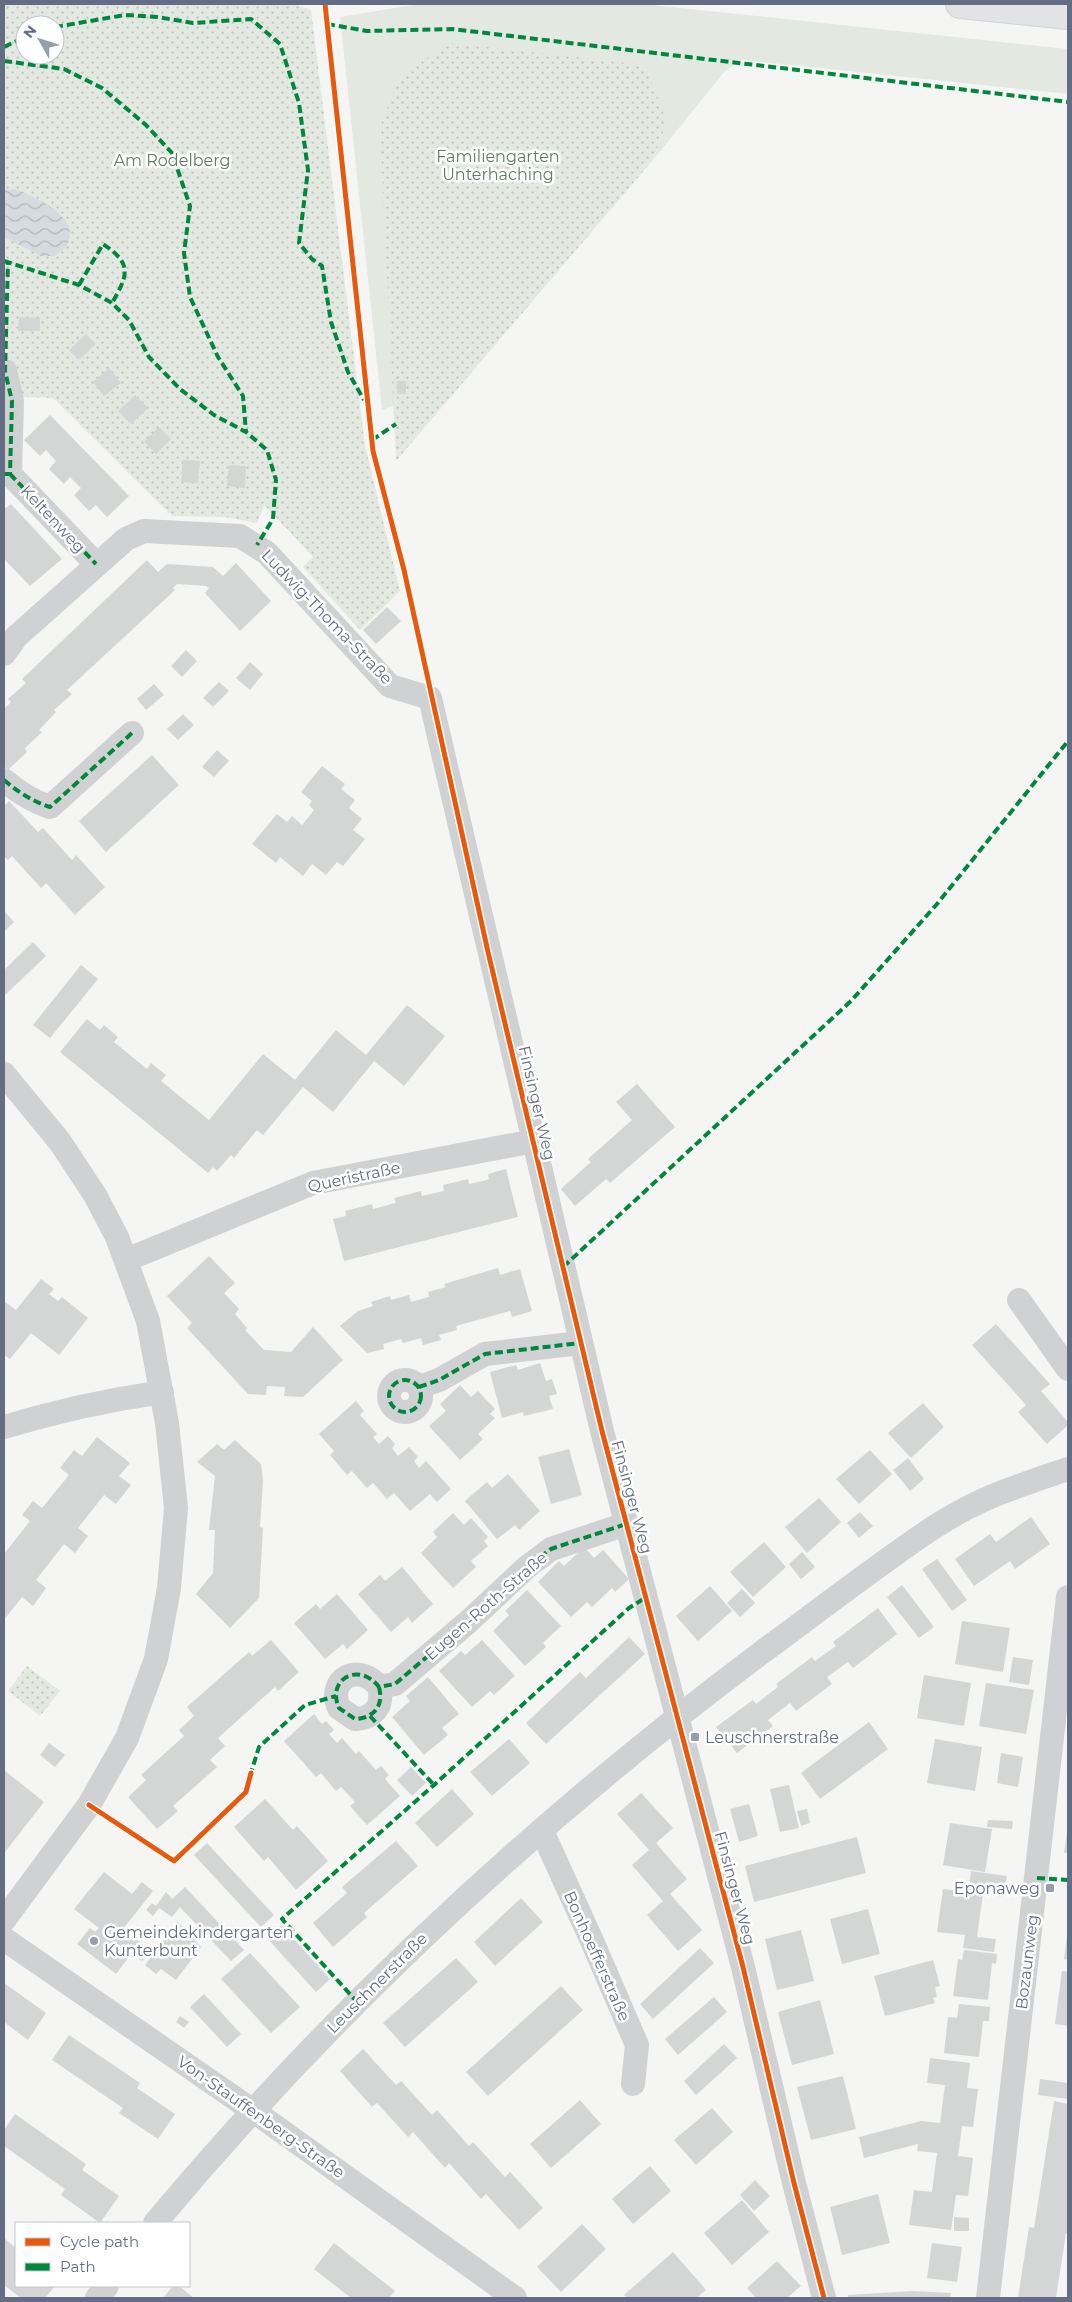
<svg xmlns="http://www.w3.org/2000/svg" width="1072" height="2302" font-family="Montserrat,sans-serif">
<defs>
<pattern id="park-dots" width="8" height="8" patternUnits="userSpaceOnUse" patternTransform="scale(1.25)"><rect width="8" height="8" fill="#e3e9e1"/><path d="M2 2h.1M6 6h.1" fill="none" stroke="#bcc1bc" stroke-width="1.8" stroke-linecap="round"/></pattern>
<pattern id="water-waves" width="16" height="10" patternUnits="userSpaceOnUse" patternTransform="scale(1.25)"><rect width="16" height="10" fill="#d6dbdf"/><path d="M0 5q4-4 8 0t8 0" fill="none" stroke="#b1b6ba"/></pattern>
</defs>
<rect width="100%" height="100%" fill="#f5f6f3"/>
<path fill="#e3e9e1" d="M419,4H643L1068,49V94L742,60L725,71L653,160L667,122L380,127L395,405L382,410L340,17Z"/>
<g fill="url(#park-dots)" fill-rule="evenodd">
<path d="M4,4H295L311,10L365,446L400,591L360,630L303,567L313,557L264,505L257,523L225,517L172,516L53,398L4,396ZM25,25H55V55H25Z"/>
<path d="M450,43L645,65L667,122L653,160L396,461L380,127L400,76Z"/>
<path d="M27,1666L60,1691L40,1716L8,1691Z"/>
</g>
<path fill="url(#water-waves)" d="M15,189C34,197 83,217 67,245C64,249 59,253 55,256H41L4,237V190Z"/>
<g fill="#d4d5d5">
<path d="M19,317L40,318V331H18Z"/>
<path d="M86,334L96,344L79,360L69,350Z"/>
<path d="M109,368L121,383L104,396L93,382Z"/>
<rect x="397" y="381" width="9" height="13"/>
<path d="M135,395L148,408L131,424L118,411Z"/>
<path d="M50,415L129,496L107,517L96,505L89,511L74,495L81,488L70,477L64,484L49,469L56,461L46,450L40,456L24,440Z"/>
<path d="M159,427L171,439L156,454L144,442Z"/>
<path d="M183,460L200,461L198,483L181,482Z"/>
<path d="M229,465L246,466L245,488L227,486Z"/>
<path d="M11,504L62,559L30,586L4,559V509Z"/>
<path d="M147,560L158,572L167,564L213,567L223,576L236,563L271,601L240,631L205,593L209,588L206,586L177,584L173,588L175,590L67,690L72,694L54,710L56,712L39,730L42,732L25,748L27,752L8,770L4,766V709L11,702L8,699L26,683L22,679Z"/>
<path d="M387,607L401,621L376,644L363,630Z"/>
<path d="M186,650L197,661L182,677L171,666Z"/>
<path d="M250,662L263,674L250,690L236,678Z"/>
<path d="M219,682L229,691L213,707L203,698Z"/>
<path d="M154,684L164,695L146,710L137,699Z"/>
<path d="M183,714L194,725L178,740L167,729Z"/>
<path d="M217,750L229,761L214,777L202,767Z"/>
<path d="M152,755L179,785L106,852L79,821Z"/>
<path d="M322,766L345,784L341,789L355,800L349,808L362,819L353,830L365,839L343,866L337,862L326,875L312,864L303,876L280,857L276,863L252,844L277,814L287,822L292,816L302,825L314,810L309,805L312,801L301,792Z"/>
<path d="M9,801L38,832L43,828L72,860L76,855L105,887L75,915L46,883L41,888L12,856L8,860L4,856V804L5,805Z"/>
<path d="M4,911L14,922L4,932Z"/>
<path d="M33,942L46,956L4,996V970Z"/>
<path d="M81,965L98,979L50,1038L33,1025Z"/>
<path d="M407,1005L445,1036L404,1086L374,1061L333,1112L303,1087L263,1135L257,1130L234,1158L231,1155L217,1171L213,1167L208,1173L60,1052L87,1019L100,1030L104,1025L118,1037L114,1042L147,1069L151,1063L166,1075L161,1081L209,1120L263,1054L295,1080L336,1030L366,1055Z"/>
<path d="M637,1084L675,1127L610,1183L606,1179L575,1206L561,1189L591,1162L588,1159L632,1120L616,1102Z"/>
<path d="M506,1169L518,1217L344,1261L333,1219L346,1216L345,1211L372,1204L373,1209L396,1203L394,1198L421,1191L422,1196L444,1191L443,1185L468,1179L469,1184L483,1181L489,1179L488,1174Z"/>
<path d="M209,1256L235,1283L224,1293L239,1309L235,1314L247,1328L245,1330L264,1350L291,1352L313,1327L343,1360L303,1397L284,1396L285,1387L267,1386L266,1395L248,1394L187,1328L192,1323L167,1296Z"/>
<path d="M498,1268L500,1275L520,1269L532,1311L512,1317L510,1311L456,1326L457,1330L439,1335L441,1340L423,1345L421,1338L403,1343L401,1339L383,1344L384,1349L367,1353L340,1326L358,1311L373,1306L371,1302L390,1296L391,1300L409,1295L411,1302L429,1297L428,1292L446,1287L444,1284Z"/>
<path d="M41,1279L54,1289L49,1294L58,1301L62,1297L88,1318L59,1355L31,1333L10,1359L4,1355V1301L16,1310Z"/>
<path d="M996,1324L1050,1384L1041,1391L1068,1422V1425L1047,1444L1018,1412L1026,1405L972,1345Z"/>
<path d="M540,1363L546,1381L552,1379L557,1394L549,1396L553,1409L524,1416L523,1412L502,1418L490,1372L516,1365L518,1370Z"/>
<path d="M460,1385L471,1397L478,1391L495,1409L490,1414L495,1418L478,1434L483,1439L460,1460L429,1426L446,1411L440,1404Z"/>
<path d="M356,1401L364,1411L360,1415L377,1434L373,1437L379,1444L388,1436L395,1444L392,1448L398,1456L409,1447L418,1457L414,1461L419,1468L426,1461L451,1489L437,1502L430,1494L410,1511L394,1493L387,1499L373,1483L367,1488L352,1471L347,1475L330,1455L334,1451L319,1434Z"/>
<path d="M923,1403L944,1427L911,1458L888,1433Z"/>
<path d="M97,1437L130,1463L119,1476L131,1485L116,1504L104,1495L78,1528L88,1536L75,1553L64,1544L36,1580L46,1588L33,1606L22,1597L4,1620V1554L30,1521L22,1515L33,1501L42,1508L69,1475L60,1468L74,1450L82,1456Z"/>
<path d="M235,1440L261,1464L263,1481L260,1527L263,1528L259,1598L230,1628L196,1594L213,1573L215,1530H209L215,1476L197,1462L217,1444L224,1450Z"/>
<path d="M569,1449L582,1495L551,1504L538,1457Z"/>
<path d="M870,1450L892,1474L859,1504L836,1479Z"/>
<path d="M908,1458L924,1479L910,1491L893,1470Z"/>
<path d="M508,1474L540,1511L519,1530L515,1525L497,1539L465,1501L487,1482L492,1488Z"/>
<path d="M819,1498L841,1522L807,1553L785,1527Z"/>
<path d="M860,1512L873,1526L859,1538L847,1523Z"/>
<path d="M453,1513L464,1525L471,1518L488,1537L484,1541L488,1546L471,1561L476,1567L453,1588L421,1553L437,1537L433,1532Z"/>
<path d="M1031,1517L1050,1544L1015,1569L1010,1561L974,1586L955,1559L990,1534L996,1542Z"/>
<path d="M764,1542L786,1567L753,1597L730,1572Z"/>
<path d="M584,1547L594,1558L603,1550L629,1579L615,1592L612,1588L592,1607L587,1602L571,1617L538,1582L559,1561L564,1566Z"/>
<path d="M802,1552L815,1567L801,1579L789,1564Z"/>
<path d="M937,1559L967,1600L952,1611L922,1569Z"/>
<path d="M402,1567L433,1604L412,1623L408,1617L391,1632L358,1594L380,1575L385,1581Z"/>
<path d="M902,1585L934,1627L919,1638L887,1597Z"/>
<path d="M710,1586L732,1611L698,1641L676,1616Z"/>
<path d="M742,1589L755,1603L740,1617L727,1603Z"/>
<path d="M527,1590L561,1626L543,1643L546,1647L525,1666L493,1631L509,1615L505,1611Z"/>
<path d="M337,1594L368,1630L347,1649L343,1644L325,1659L294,1623L316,1604L320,1609Z"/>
<path d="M878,1608L897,1634L853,1668L848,1662L827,1677L832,1684L796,1711L790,1703L768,1720L773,1726L737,1753L716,1727L753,1700L756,1704L778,1687L776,1684L812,1657L815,1661L836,1646L833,1642Z"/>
<path d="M962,1621L1010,1628L1003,1672L955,1664Z"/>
<path d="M629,1637L645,1654L546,1744L526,1723L580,1672L586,1678Z"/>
<path d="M271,1640L299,1672L278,1691L275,1687L218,1738L225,1746L210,1760L217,1767L173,1806L178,1811L157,1829L128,1797L146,1780L141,1775L184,1736L179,1730L194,1716L187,1707L249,1652L252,1656Z"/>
<path d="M482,1640L515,1676L494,1695L490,1691L472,1707L439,1671L461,1651L465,1655Z"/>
<path d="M1013,1657L1033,1660L1029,1685L1009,1682Z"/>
<path d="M924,1675L971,1683L964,1726L917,1718Z"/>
<path d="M428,1677L459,1714L442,1728L448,1735L424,1755L392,1717L410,1701L406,1696Z"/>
<path d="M986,1683L1034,1690L1026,1734L979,1726Z"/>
<path d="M314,1714L322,1724L326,1721L334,1730L329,1734L337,1743L342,1738L356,1754L359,1751L376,1770L381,1766L389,1775L385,1779L400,1796L367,1825L350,1806L355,1802L341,1787L336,1791L321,1773L316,1777L284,1741Z"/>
<path d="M869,1722L888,1749L820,1799L801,1773Z"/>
<path d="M509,1739L530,1763L492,1796L470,1772Z"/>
<path d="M935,1739L982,1747L975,1791L927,1783Z"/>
<path d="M49,1743L65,1755L55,1767L40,1755Z"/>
<path d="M1001,1753L1023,1757L1018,1787L997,1783Z"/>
<path d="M411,1767L426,1783L412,1796L397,1780Z"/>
<path d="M4,1770L44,1802L5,1852L4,1851Z"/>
<path d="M789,1785L799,1828L780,1832L770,1789Z"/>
<path d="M452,1789L474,1814L437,1847L415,1823Z"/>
<path d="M641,1793L673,1828L656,1843L687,1879L670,1894L702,1930L678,1951L647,1915L663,1901L632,1865L649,1850L617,1814Z"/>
<path d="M265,1799L293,1830L297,1826L328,1861L296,1890L268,1857L264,1861L234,1827Z"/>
<path d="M749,1804L758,1836L739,1842L730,1809Z"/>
<path d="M807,1809L810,1823L801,1826L797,1811Z"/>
<path d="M988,1820L1013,1821L1012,1829L987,1827Z"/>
<path d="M950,1823L992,1829L985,1872L943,1865Z"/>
<path d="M1067,1832H1068V1853H1064Z"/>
<path d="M857,1837L866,1873L754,1902L745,1866Z"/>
<path d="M396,1841L418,1866L364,1913L367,1917L333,1947L313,1923L347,1893L342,1887Z"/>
<path d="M207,1843L274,1915L261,1927L194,1855Z"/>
<path d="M971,1871L1007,1876L1003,1897L983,1894L977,1937L996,1939L994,1952L963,1948L965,1935L937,1932L943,1889L968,1892Z"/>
<path d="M104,1872L132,1894L142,1882L153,1891L123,1929L150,1950L142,1961L132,1953L116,1974L77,1944L90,1928L95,1932L99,1928L74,1909Z"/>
<path d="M185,1887L244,1950L231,1961L180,1907L172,1917L159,1908L153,1916L146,1910L152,1903L156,1906L166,1892L172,1899Z"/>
<path d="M521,1898L543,1922L495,1966L474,1942Z"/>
<path d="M868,1909L880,1954L842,1964L830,1919Z"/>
<path d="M177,1921L201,1947L176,1980L161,1969L156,1974L145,1965Z"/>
<path d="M281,1925L330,1979L316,1992L267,1938Z"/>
<path d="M801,1930L814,1981L777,1990L765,1939Z"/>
<path d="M1067,1936H1068V1960L1064,1959Z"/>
<path d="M700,1948L714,1963L653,2019L640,2004Z"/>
<path d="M964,1950L997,1954L996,1964L992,1963L988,2000L953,1996L958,1959L962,1960Z"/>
<path d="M250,1953L300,2007L271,2033L221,1979Z"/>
<path d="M456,1958L478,1982L405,2047L383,2023Z"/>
<path d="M933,1960L940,1986L935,1987L937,1997L933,1998L935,2003L885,2016L874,1976Z"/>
<path d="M1062,1971L1068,1972V2026L1055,2024Z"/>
<path d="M4,1983L46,2013L28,2040L4,2022Z"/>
<path d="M561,1986L583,2010L488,2096L466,2072Z"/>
<path d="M204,1994L241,2034L227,2047L190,2007Z"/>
<path d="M714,1997L727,2012L678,2055L665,2039Z"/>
<path d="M820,2000L834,2054L792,2065L778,2012Z"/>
<path d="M959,2004L990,2007L989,2021H983L979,2057L944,2053L948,2017L957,2018Z"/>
<path d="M180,2016L189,2022L184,2028L176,2022Z"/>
<path d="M69,2035L140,2083L137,2088L175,2114L158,2139L119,2113L123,2108L52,2060Z"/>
<path d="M724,2044L737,2058L696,2095L684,2081Z"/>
<path d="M363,2049L396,2085L401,2081L432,2115L437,2110L469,2146L473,2142L505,2177L510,2172L543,2208L519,2230L486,2194L481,2199L449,2163L445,2168L413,2132L408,2137L377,2103L372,2107L340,2071Z"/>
<path d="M930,2058L970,2063L967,2088L978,2089L973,2127L962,2126L958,2156L973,2158L968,2196L956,2195L951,2230L909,2225L914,2190L932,2192L937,2153L917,2151L918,2144L864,2158L859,2137L921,2121L940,2123L945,2085L927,2083Z"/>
<path d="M843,2076L856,2129L811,2140L797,2087Z"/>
<path d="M1040,2079L1068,2083V2099L1038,2095Z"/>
<path d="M580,2100L601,2124L551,2168L530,2144Z"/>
<path d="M1054,2101L1068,2104V2233H1066L1056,2298H1018L1029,2227L1034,2228Z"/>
<path d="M712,2108L733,2132L696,2165L674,2140Z"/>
<path d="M15,2114L86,2164L82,2170L119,2196L100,2223L61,2195L65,2189L4,2146V2130Z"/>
<path d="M650,2166L671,2191L633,2224L612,2199Z"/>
<path d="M755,2180L770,2196L754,2211L740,2195Z"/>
<path d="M878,2194L890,2243L842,2255L830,2207Z"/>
<path d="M742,2200L769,2232L732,2265L704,2233Z"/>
<path d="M954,2217L969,2218V2231H954Z"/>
<path d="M582,2224L606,2249L561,2292L537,2267Z"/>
<path d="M4,2238L16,2248V2286H55L45,2298H21L4,2285Z"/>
<path d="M334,2243L395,2291L389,2298H351L314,2269Z"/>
<path d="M932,2243L962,2247L957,2282L927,2278Z"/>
<path d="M673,2252L706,2290L696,2298H627L624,2295Z"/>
<path d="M777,2261L801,2286L787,2298H756L747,2288Z"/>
<path d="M173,2286H179L194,2298H163Z"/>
<path d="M913,2291L951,2293L950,2298H848V2295Z"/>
</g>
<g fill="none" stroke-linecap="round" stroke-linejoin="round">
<g stroke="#d1d3d3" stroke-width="30">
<path id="motorway" d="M960,4L1068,15"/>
</g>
<g stroke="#d0d1d2" stroke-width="24">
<path d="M4,474H10L12,401L5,371"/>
<path d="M10,474L96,564"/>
<path d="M4,654L16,637L126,539L144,531L240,536L267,553L390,686L430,698L602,1431L743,1967L794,2183L824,2298"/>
<path d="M4,780C18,792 32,801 50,807L132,733"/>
<path d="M4,1074L60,1142L95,1195L117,1237L148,1321L167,1423L176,1508L169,1588L156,1659L127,1738L89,1805L4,1920"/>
<path d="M126,1260L313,1183L534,1141"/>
<path d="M1019,1300L1068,1369"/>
<circle cx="405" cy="1396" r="16"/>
<path d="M419,1387L439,1380L485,1354L580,1343"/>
<path d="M4,1427C56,1411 107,1400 162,1392"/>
<path d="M379,1687C384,1706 374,1718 355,1719L339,1708C326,1679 359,1661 379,1687L395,1684L468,1622L527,1567L551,1549L626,1524"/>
<path d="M542,1831L592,1941L637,2045L633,2084"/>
<path d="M4,1939L252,2110L515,2298"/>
<path d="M155,2223C333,2010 539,1819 761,1653C803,1622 845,1590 887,1560C915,1540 942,1520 973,1505C1003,1490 1036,1480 1068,1469"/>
<path d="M97,2298L107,2286"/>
<path d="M988,2298L1068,1597"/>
</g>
<use href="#motorway" stroke="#e2e3e4" stroke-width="28"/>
<g stroke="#00873e" stroke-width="4" stroke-dasharray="8 4" stroke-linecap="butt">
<path d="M327,24L367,31L452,29L1068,102"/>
<path d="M55,27L125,15L157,17L193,23L251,19L280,44L299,103L308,170L299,243L312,259L322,266L331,322L348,372L364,400"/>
<path d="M4,47L25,37"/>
<path d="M4,61L64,69L102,88L146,125L172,153L190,206L184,253L190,297L218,357L243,396L246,432"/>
<path d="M4,261L79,285L112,303L129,320L149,357L180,389L214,415L246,432L267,450L276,480L273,519L257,545"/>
<path d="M79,285L103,244C133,264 128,275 112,303"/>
<path d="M372,440L396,424"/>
<path d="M4,474H10L12,401L5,371L8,262"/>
<path d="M10,474L96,564"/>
<path d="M4,780C18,792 32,801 50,807L132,733"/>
<path d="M563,1267L851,1001L937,904L1068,741"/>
<circle cx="405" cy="1396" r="16"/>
<path d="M419,1387L439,1380L485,1354L580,1343"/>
<path d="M379,1687C384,1706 374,1718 355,1719L339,1708C326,1679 359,1661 379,1687L395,1684L468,1622L527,1567L551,1549L626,1524"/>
<path d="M370,1716L434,1785"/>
<path d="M250,1776L259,1747L305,1705L336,1696"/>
<path d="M1037,1878L1068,1880"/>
<path d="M358,2003L282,1919L434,1785L629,1608L645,1598"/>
</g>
<g stroke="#fff" stroke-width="8">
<g id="cycleway">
<path d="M325,4L373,451L404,570L488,952L602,1431L743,1967L794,2183L824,2298"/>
<path d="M89,1805L174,1861L246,1792L251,1773"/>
</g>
</g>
<use href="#cycleway" stroke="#e8590c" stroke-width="5"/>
</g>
<g fill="#969eac" stroke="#fff" stroke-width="2">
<rect x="690" y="1732" width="10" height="10" rx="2.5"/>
<rect x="1045" y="1883" width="10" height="10" rx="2.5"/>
<circle cx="94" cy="1941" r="5"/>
</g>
<g text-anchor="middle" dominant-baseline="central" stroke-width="5" stroke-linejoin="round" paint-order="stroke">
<g font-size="16" fill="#627d63" stroke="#fff">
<text x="498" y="156">Familiengarten<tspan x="498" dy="18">Unterhaching</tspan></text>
<text x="172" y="160">Am Rodelberg</text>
</g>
<g font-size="16" fill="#636e86" stroke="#fff">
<text transform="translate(53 519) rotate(47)">Keltenweg</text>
<text transform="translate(327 617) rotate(46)">Ludwig-Thoma-Straße</text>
<text transform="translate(537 1103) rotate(77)">Finsinger Weg</text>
<text transform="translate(354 1177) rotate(-12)">Queristraße</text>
<text transform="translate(632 1497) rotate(75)">Finsinger Weg</text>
<text transform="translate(486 1606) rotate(-41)">Eugen-Roth-Straße</text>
<text transform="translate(735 1888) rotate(75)">Finsinger Weg</text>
<text transform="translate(597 1956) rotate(66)">Bonhoefferstraße</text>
<text transform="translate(1027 1962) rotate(-83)">Bozaunweg</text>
<text transform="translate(377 1983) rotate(-45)">Leuschnerstraße</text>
<text transform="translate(261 2117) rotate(35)">Von-Stauffenberg-Straße</text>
</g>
<g font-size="16" fill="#636e86" stroke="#fff" text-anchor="start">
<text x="705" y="1737">Leuschnerstraße</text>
<text x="1040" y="1888" text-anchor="end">Eponaweg</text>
<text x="104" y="1932">Gemeindekindergarten<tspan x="104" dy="18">Kunterbunt</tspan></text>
</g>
</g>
<rect width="1072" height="2302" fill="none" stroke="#636e86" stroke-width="10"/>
<rect x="15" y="2222" width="175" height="65" fill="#ffffff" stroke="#c1c5cf"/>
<rect x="25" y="2238" width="25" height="8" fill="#e8590c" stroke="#c1c5cf"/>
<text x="60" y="2247" font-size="15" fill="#636e86">Cycle path</text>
<rect x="25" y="2263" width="25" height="8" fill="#00873e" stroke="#c1c5cf"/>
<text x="60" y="2272" font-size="15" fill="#636e86">Path</text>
<g transform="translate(40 40) rotate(309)"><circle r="24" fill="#ffffff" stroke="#c1c5cf"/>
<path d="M0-4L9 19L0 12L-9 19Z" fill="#969eac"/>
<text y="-8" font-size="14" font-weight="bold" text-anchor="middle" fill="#636e86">N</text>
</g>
</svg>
